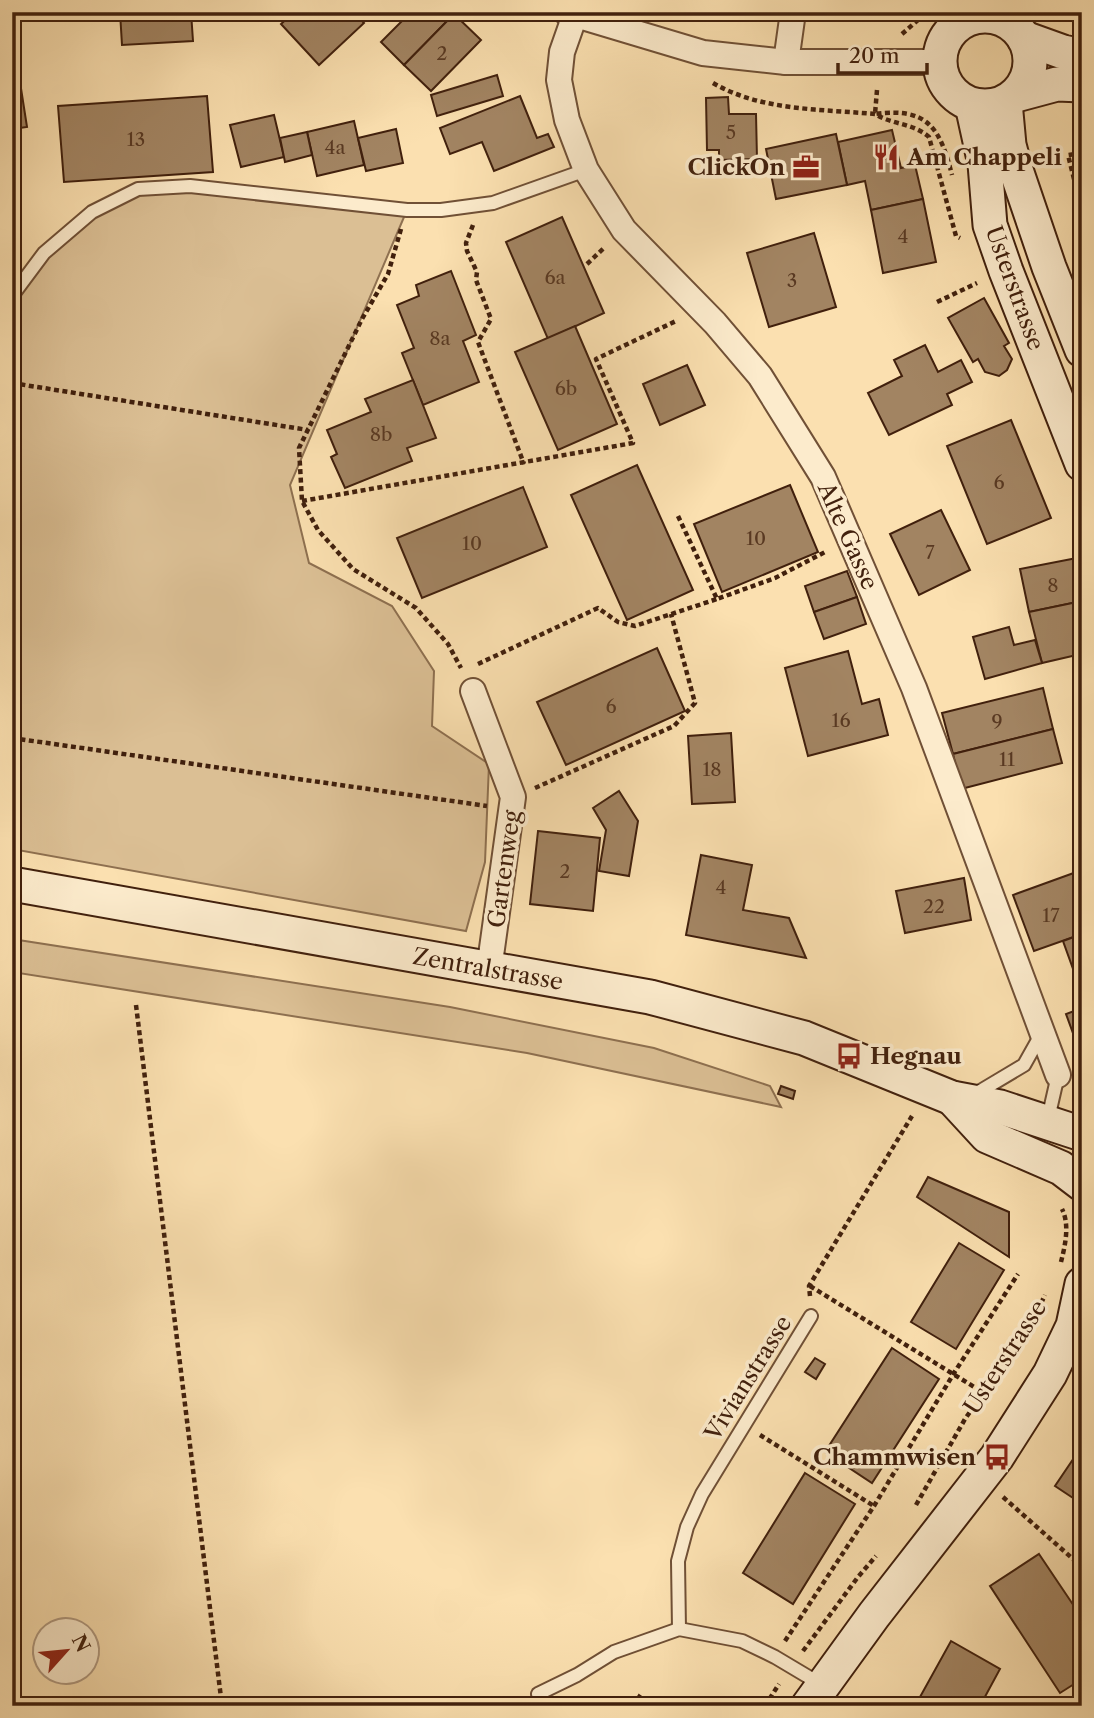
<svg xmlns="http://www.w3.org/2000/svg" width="1094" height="1718" font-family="'Libre Caslon Text',serif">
<rect width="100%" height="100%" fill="#fbe0b0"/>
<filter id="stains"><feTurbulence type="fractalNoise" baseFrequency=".00286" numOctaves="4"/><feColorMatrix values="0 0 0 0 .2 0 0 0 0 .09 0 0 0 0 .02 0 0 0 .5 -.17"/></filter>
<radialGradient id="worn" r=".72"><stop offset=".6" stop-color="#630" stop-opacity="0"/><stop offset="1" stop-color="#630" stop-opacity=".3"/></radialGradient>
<g fill="#dbbf94" stroke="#8e7050" stroke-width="2">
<path d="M190,186L407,210L290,485L309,563L392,606L434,671L432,726L489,764L485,862L466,931L12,849V296L44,253L92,212L138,189Z"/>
<path d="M12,939L450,1007L654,1048L770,1086L781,1107L527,1053L12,972Z"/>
</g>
<g fill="#a28462" stroke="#41200d" stroke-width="2">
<path d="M120,12H191L193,41L122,45Z"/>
<path d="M294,12H354L364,23L319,65L281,24Z"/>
<path d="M405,12L454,14L404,65L381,42L408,15Z"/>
<path d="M454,14L481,40L431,91L404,65Z"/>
<path d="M497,75L503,96L437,116L431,95Z"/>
<path d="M20,82L27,127L12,129V83Z"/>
<path d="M207,96L213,172L64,182L58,106Z"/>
<path d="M520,96L537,138L548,134L554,147L494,171L482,142L450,154L440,128Z"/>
<path d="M728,97L729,114H756L757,159L719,160V150H707L706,98Z"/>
<path d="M274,115L284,157L241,167L230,125Z"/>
<path d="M354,121L364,165L317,176L307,132Z"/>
<path d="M396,129L403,163L366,171L358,138Z"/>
<path d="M892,130L901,168L915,165L923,199L871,210L865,181L847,185L838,142Z"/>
<path d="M307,132L312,155L285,162L280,138Z"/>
<path d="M836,134L847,185L776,199L766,149Z"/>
<path d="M923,199L936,262L883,273L871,210Z"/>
<path d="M562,217L604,313L548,339L506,242Z"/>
<path d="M814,233L836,307L769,327L747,253Z"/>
<path d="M451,271L476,335L463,341L479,382L423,405L402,353L414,348L397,305L419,296L416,285Z"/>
<path d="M984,298L1009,343L1004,346L1012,359L1007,370L999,376L985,372L978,359L973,362L948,318Z"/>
<path d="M575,326L617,424L558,450L515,352Z"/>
<path d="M925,345L938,372L961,360L972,382L947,394L952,405L889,435L868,393L902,376L894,360Z"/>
<path d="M687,365L705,405L660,425L643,384Z"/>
<path d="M413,380L436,438L407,448L412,461L345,488L331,457L337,454L327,430L371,412L365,399Z"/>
<path d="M1011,420L1051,518L987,544L947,446Z"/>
<path d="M637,465L693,590L627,620L571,495Z"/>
<path d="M790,485L818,552L722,592L694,524Z"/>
<path d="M523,487L547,547L422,598L397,538Z"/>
<path d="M941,510L970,570L919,595L890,534Z"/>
<path d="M1082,557V601L1029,612L1020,569Z"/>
<path d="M847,571L857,597L814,612L805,586Z"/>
<path d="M857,597L866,624L824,639L814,612Z"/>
<path d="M1082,601V635L1077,637L1081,654L1042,663L1029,612Z"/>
<path d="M1009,627L1014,645L1035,640L1042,663L985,679L973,637Z"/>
<path d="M657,648L685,711L566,765L537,702Z"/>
<path d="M848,651L862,704L879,699L888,735L808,756L785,668Z"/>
<path d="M1043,688L1053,729L953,754L942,713Z"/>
<path d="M1053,729L1062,763L961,789L953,754Z"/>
<path d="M731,733L735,802L692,804L688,736Z"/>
<path d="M619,791L638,821L629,876L599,871L606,830L593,808Z"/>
<path d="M538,831L600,838L593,911L530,904Z"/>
<path d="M701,855L752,865L743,910L789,918L806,958L686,935Z"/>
<path d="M1082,870V934L1034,951L1013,895Z"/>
<path d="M964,878L971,920L905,933L896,891Z"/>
<path d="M1082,934V991H1081L1063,941Z"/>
<path d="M1082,1008V1058L1066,1014Z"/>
<path d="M781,1086L795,1091L793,1099L778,1094Z"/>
<path d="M928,1177L1009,1212V1257L917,1197Z"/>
<path d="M959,1243L1004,1270L956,1349L911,1322Z"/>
<path d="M892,1348L939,1379L872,1483L825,1452Z"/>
<path d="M815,1358L825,1364L816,1379L805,1372Z"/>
<path d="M1082,1446V1504L1055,1486Z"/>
<path d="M805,1473L855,1504L793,1604L743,1573Z"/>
<path d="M1039,1554L1082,1618V1679L1060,1693L990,1586Z"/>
<path d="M951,1641L1000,1669L980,1706H915Z"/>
<path d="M639,1695L655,1706H632Z"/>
</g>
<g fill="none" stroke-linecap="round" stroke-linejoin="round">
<g stroke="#705036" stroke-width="16">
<g id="lane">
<path d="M12,296L44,253L92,212L138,189L190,186L407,210H441L493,203L586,170"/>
<path d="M972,1096L1024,1065L1042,1033"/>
<path d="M1050,1110L1058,1075"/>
<path d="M679,1629L678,1561L687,1527L702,1494L811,1316"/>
<path d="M538,1694L577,1675L614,1652L679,1629L742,1641L775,1657L822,1685"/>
</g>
</g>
<g stroke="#705036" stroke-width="28">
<g id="street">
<path d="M566,12L703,53L786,62H939"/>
<path d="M575,15L562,52L559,80L567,120L586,170L624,230L715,323L760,376L823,477L914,688L1058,1075"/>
<path d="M786,62L793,12"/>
<path d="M473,691L513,797L489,970"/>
</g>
</g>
<g stroke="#41200d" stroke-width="37">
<g id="secondary">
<circle cx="985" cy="61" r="45"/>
<path d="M1024,38L1063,52L1082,56"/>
<path d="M1016,95L1057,84L1082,85"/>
<path d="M1005,102L1009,145L1014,164L1049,267L1082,350"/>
<path d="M972,105L985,164L990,225L1006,271L1082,464"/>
<path d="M12,884L650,997L804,1038L952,1098L1000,1107L1082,1134"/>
<path d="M952,1098L987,1136L1061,1168L1082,1184"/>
<path d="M808,1706L874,1615L997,1457L1050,1374L1073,1326L1082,1284"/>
</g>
</g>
<g stroke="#41200d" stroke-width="4.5" stroke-dasharray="5 3.5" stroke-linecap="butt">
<path d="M887,12H903"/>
<path d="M1060,12L1082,17"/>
<path d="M818,20L835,12"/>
<path d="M902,34L927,12"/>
<path d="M713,83C761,111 821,109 875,114C893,125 913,123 929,137L956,236L960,238"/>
<path d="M877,90L875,114C928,107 940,128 952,175"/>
<path d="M1082,153L1068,155L1082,211"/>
<path d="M473,225L466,243L467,251L477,272L476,280L491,319L478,342L524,464"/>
<path d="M401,229L388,274L362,319L299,448L302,501L318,530L353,569L416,608L448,644L461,668"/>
<path d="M587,264L605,247"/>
<path d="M937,302L977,283"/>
<path d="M12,383L308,430"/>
<path d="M302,501L633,443L596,359L676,321"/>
<path d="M678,516L717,599L775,578L827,551"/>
<path d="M478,664L598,608L618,622L635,626L717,599"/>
<path d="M12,738L487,806"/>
<path d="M535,788L674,726L695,703L671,614"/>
<path d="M136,1005L222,1706"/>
<path d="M1061,1262C1065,1246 1070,1225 1062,1209"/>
<path d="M810,1286L984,1393"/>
<path d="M810,1296L809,1286L912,1116"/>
<path d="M760,1435L874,1506"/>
<path d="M1003,1497L1082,1567"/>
<path d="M916,1505L965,1419L1030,1326L1045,1295"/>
<path d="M785,1641L874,1506L954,1373L1018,1274"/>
<path d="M803,1651L858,1577L876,1556"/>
<path d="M503,1706L521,1700"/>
<path d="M765,1706L779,1684"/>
</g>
<use href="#lane" stroke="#fcebcc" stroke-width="12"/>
<use href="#street" stroke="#fcebcc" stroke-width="24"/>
<use href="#secondary" stroke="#fcebcc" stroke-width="33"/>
</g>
<defs>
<g id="restaurant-bare" transform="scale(2.1)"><path d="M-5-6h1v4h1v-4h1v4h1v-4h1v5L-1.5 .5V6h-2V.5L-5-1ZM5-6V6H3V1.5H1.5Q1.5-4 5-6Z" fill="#8f2418" stroke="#fcebcc" stroke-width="2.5" paint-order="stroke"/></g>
<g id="office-bare" transform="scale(2.1)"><path d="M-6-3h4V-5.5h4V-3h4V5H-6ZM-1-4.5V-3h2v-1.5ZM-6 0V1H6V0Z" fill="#8f2418" stroke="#fcebcc" stroke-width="2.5" paint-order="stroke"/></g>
<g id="bus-bare" transform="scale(2.1)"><path d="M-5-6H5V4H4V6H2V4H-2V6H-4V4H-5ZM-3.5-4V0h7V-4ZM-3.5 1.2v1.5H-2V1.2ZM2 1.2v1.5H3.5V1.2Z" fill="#8f2418" stroke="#fcebcc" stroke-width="2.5" paint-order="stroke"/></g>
</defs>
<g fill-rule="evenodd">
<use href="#restaurant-bare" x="886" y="157"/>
<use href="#office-bare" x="806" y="167"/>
<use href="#bus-bare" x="849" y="1056"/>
<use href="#bus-bare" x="997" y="1457"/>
</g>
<g text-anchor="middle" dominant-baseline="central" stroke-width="7" stroke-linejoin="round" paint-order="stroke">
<g font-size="19" fill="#593922">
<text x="442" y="53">2</text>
<text x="731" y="132">5</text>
<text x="136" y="139">13</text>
<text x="335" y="147">4a</text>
<text x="903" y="236">4</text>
<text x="555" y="277">6a</text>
<text x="792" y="280">3</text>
<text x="440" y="338">8a</text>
<text x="566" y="388">6b</text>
<text x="381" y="434">8b</text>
<text x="999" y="482">6</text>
<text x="756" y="538">10</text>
<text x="472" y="543">10</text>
<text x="930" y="552">7</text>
<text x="1053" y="585">8</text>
<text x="611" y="706">6</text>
<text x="841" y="720">16</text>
<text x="997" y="721">9</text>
<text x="1007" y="759">11</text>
<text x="712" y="769">18</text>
<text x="565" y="871">2</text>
<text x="721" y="887">4</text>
<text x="934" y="906">22</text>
<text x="1051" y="915">17</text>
</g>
<g font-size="23" font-weight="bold" fill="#41200d" stroke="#fcebcc" text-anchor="start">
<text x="907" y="157">Am Chappeli</text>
<text x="785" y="167" text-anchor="end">ClickOn</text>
<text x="870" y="1056">Hegnau</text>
<text x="976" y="1457" text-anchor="end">Chammwisen</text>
</g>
<g font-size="23" fill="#41200d" stroke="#fcebcc">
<text transform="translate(1015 288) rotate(70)">Usterstrasse</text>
<text transform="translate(848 536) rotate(66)">Alte Gasse</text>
<text transform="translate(504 869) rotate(-82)">Gartenweg</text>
<text transform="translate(488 969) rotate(10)">Zentralstrasse</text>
<text transform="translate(1005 1357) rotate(-57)">Usterstrasse</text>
<text transform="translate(748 1378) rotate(-58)">Vivianstrasse</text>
</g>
</g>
<rect width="1094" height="1718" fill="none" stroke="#fbe0b0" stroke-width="42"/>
<rect x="14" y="14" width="1066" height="1690" fill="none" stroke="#41200d" stroke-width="3.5"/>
<rect x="21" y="21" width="1052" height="1676" fill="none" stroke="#41200d" stroke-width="2"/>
<g transform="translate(66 1651) rotate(63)"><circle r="33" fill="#fcebcc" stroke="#b19a80" stroke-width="2"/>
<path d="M0-5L12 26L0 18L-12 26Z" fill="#8f2418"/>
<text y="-10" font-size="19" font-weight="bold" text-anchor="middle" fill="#41200d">N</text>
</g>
<path d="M838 63v10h89v-10" fill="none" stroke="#41200d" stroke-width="3.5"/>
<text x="849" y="63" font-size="21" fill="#41200d" stroke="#fcebcc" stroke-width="5" paint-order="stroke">20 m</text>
<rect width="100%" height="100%" filter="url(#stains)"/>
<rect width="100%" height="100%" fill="url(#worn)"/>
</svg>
